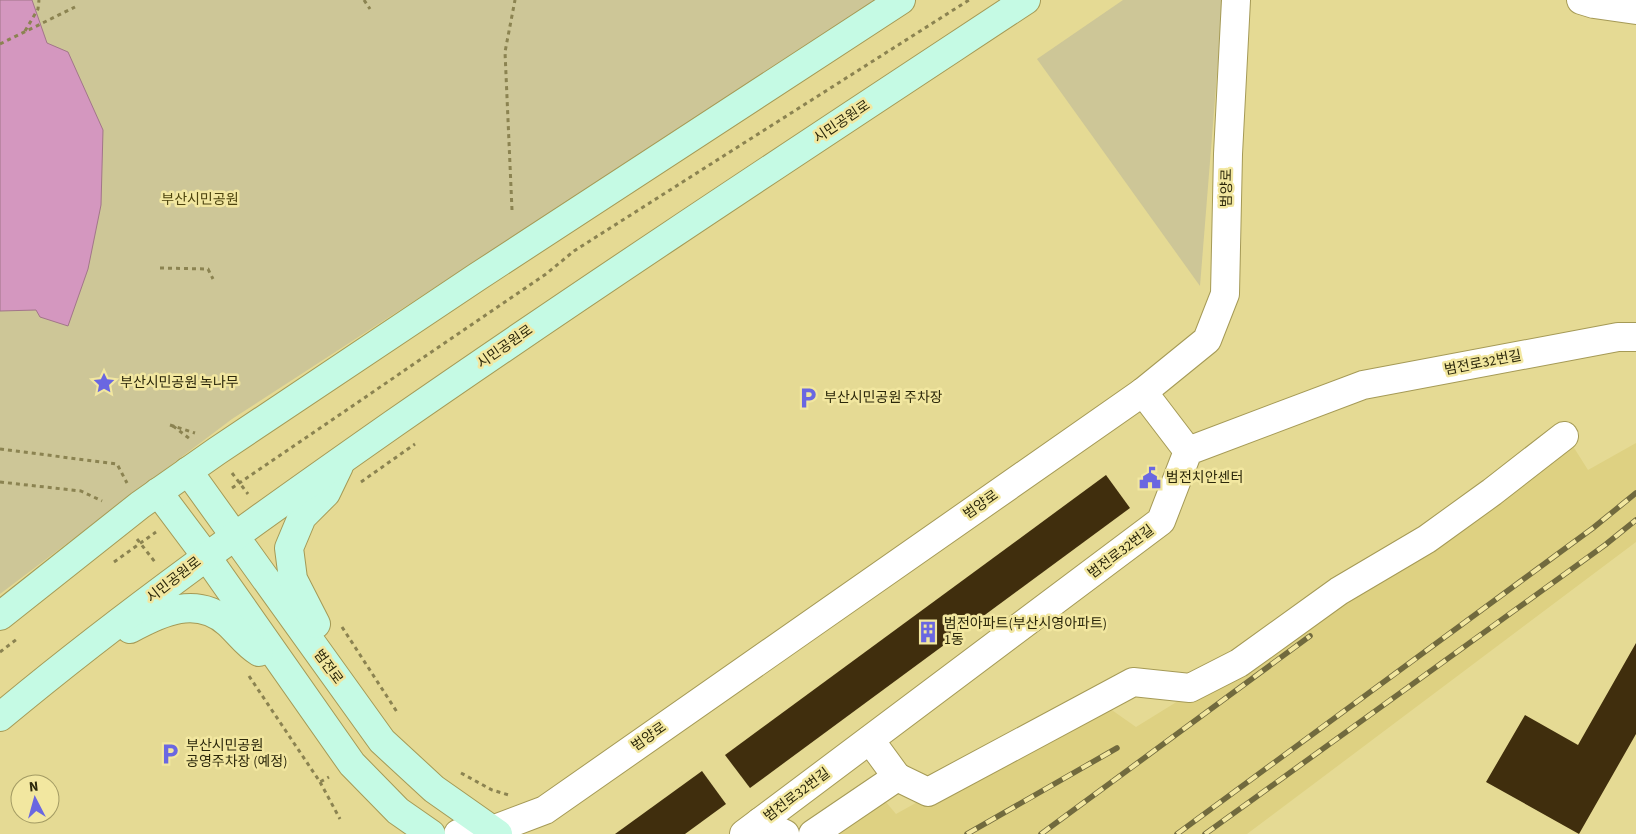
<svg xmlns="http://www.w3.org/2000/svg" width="1636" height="834" font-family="'Source Sans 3','Noto Sans KR',sans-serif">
<rect width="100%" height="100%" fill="#e5da94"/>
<path fill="#ded182" d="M1571,443L1588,470L1636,443V542L1247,834H813L875,789L896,814L1099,701L1136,727L1311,619Z"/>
<g fill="#cdc697">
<path d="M0,0H878L232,419L0,594Z"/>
<path d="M1123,0H1223L1200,286L1037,59Z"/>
</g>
<path fill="#d497bf" stroke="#a27689" d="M0,0H32L47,43L68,52L103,130L101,205L88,269L68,326L40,317L36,310L0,311Z"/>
<g fill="#402e0d">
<path d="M1106,475L1130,508L750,788L725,755Z"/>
<path d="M1636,643V734L1579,834L1486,782L1525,715L1578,745Z"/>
<path d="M702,771L726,804L685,834H615Z"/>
</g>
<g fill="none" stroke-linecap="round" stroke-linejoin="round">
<g stroke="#a59a56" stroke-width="30">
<g id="minor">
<path d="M1581,0L1594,4L1636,10"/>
<path d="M1143,392L1188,451"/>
<path d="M897,777L928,792L1133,682L1190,688L1239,663L1339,591L1427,539L1492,492L1564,436"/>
<path d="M760,822L785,834"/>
<path d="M744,834L1161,521L1188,451L1363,385L1618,337H1636"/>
<path d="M813,834L897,777L870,740"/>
</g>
</g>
<g stroke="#a59a56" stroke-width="30">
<path id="tertiary" d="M458,834L492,830L545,810L1143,392L1207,340L1225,294L1228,154L1236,0"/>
</g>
<g stroke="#a59a56" stroke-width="30">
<g id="secondary">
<path d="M188,471L382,741L434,789L498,834"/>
<path d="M158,492L206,556L352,764L398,811L431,834"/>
<path d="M0,616L140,505L217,451L477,277L901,0"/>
<path d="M316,624L293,579L289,548L302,517L326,493L339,466"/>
<path d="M130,629C161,612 197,595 228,623C239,633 246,644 259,652"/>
<path d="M0,717C126,612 259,518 393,424C602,279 814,140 1026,0"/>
</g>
</g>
<g stroke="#8b8351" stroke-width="3" stroke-dasharray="4 4" stroke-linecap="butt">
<path d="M364,0L370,9"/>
<path d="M25,31L38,9L39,0"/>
<path d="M0,44L75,7"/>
<path d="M512,210L505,52L515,0"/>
<path d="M160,268L208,269L213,279"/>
<path d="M170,425L195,433"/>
<path d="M173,426L190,439"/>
<path d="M0,449L117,464L127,483"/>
<path d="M232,473L248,494"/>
<path d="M0,482L81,491L102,501"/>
<path d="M361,482L415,444"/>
<path d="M232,488L546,274L574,251L969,0"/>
<path d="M137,539L155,562"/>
<path d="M114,562L156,532"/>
<path d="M342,627L397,712"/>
<path d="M0,652L17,639"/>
<path d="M249,676L320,782L329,777"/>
<path d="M461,773L492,790L509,795"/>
<path d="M320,782L340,819"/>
</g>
<use href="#minor" stroke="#fff" stroke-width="28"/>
<use href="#tertiary" stroke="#fff" stroke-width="28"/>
<use href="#secondary" stroke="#c5fae4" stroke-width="28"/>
<g stroke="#716a3e" stroke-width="5.5">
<g id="rail">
<path d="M967,834L1117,748"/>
<path d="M1041,834L1310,636"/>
<path d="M1177,834L1593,528L1636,493"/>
<path d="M1205,834L1605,545L1636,520"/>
</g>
</g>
<use href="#rail" stroke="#f2e7a0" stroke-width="4" stroke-dasharray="11" stroke-linecap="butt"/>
</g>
<defs>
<g id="sight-bare" transform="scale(1.725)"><path d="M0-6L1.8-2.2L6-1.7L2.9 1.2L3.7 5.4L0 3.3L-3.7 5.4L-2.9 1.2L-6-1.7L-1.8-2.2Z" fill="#6a67e1" stroke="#f2e7a0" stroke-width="2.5" paint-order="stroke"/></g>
<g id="parking-bare" transform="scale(1.725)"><path d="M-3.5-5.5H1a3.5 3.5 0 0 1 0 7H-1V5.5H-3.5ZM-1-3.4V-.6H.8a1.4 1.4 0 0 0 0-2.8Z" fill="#6a67e1" stroke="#f2e7a0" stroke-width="2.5" paint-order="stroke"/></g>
<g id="civic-bare" transform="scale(1.725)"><path d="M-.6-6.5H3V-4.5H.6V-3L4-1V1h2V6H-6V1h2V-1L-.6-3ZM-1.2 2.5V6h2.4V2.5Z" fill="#6a67e1" stroke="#f2e7a0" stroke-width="2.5" paint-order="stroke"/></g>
<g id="building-bare" transform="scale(1.725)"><path d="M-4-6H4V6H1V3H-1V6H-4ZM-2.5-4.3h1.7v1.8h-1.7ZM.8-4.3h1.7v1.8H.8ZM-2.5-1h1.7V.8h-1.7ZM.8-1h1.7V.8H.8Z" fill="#6a67e1" stroke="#f2e7a0" stroke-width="2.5" paint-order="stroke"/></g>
</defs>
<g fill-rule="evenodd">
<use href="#sight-bare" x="104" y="383"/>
<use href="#parking-bare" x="808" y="398"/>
<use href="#civic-bare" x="1150" y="478"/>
<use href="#building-bare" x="928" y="632"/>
<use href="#parking-bare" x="170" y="754"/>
</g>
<g text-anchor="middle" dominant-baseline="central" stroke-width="5" stroke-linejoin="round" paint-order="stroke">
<g font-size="14" fill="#2c280b" stroke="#f2e7a0">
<text transform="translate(842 122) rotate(-34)">시민공원로</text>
<text transform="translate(1227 188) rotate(-89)">범양로</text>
<text transform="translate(505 347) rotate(-35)">시민공원로</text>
<text transform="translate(1483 363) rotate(-11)">범전로32번길</text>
<text transform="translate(981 505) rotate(-35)">범양로</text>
<text transform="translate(1121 552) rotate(-37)">범전로32번길</text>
<text transform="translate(174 580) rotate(-38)">시민공원로</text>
<text transform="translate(328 667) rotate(54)">범전로</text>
<text transform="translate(649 737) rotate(-35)">범양로</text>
<text transform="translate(797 795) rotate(-37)">범전로32번길</text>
</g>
<g font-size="14" fill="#4d440e" stroke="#f2e7a0">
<text x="200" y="200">부산시민공원</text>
</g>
<g font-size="14" fill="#2c280b" stroke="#f2e7a0" text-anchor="start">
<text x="120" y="383">부산시민공원 녹나무</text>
<text x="824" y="398">부산시민공원 주차장</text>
<text x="1166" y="478">범전치안센터</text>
<text x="944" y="624">범전아파트(부산시영아파트)<tspan x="944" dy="16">1동</tspan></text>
<text x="186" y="746">부산시민공원<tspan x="186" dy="16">공영주차장 (예정)</tspan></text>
</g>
</g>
<g transform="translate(35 799) rotate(354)"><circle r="24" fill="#f2e7a0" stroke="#a39b64"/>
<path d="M0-4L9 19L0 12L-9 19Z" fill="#6a67e1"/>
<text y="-8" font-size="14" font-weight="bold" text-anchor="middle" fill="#2c280b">N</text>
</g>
</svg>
